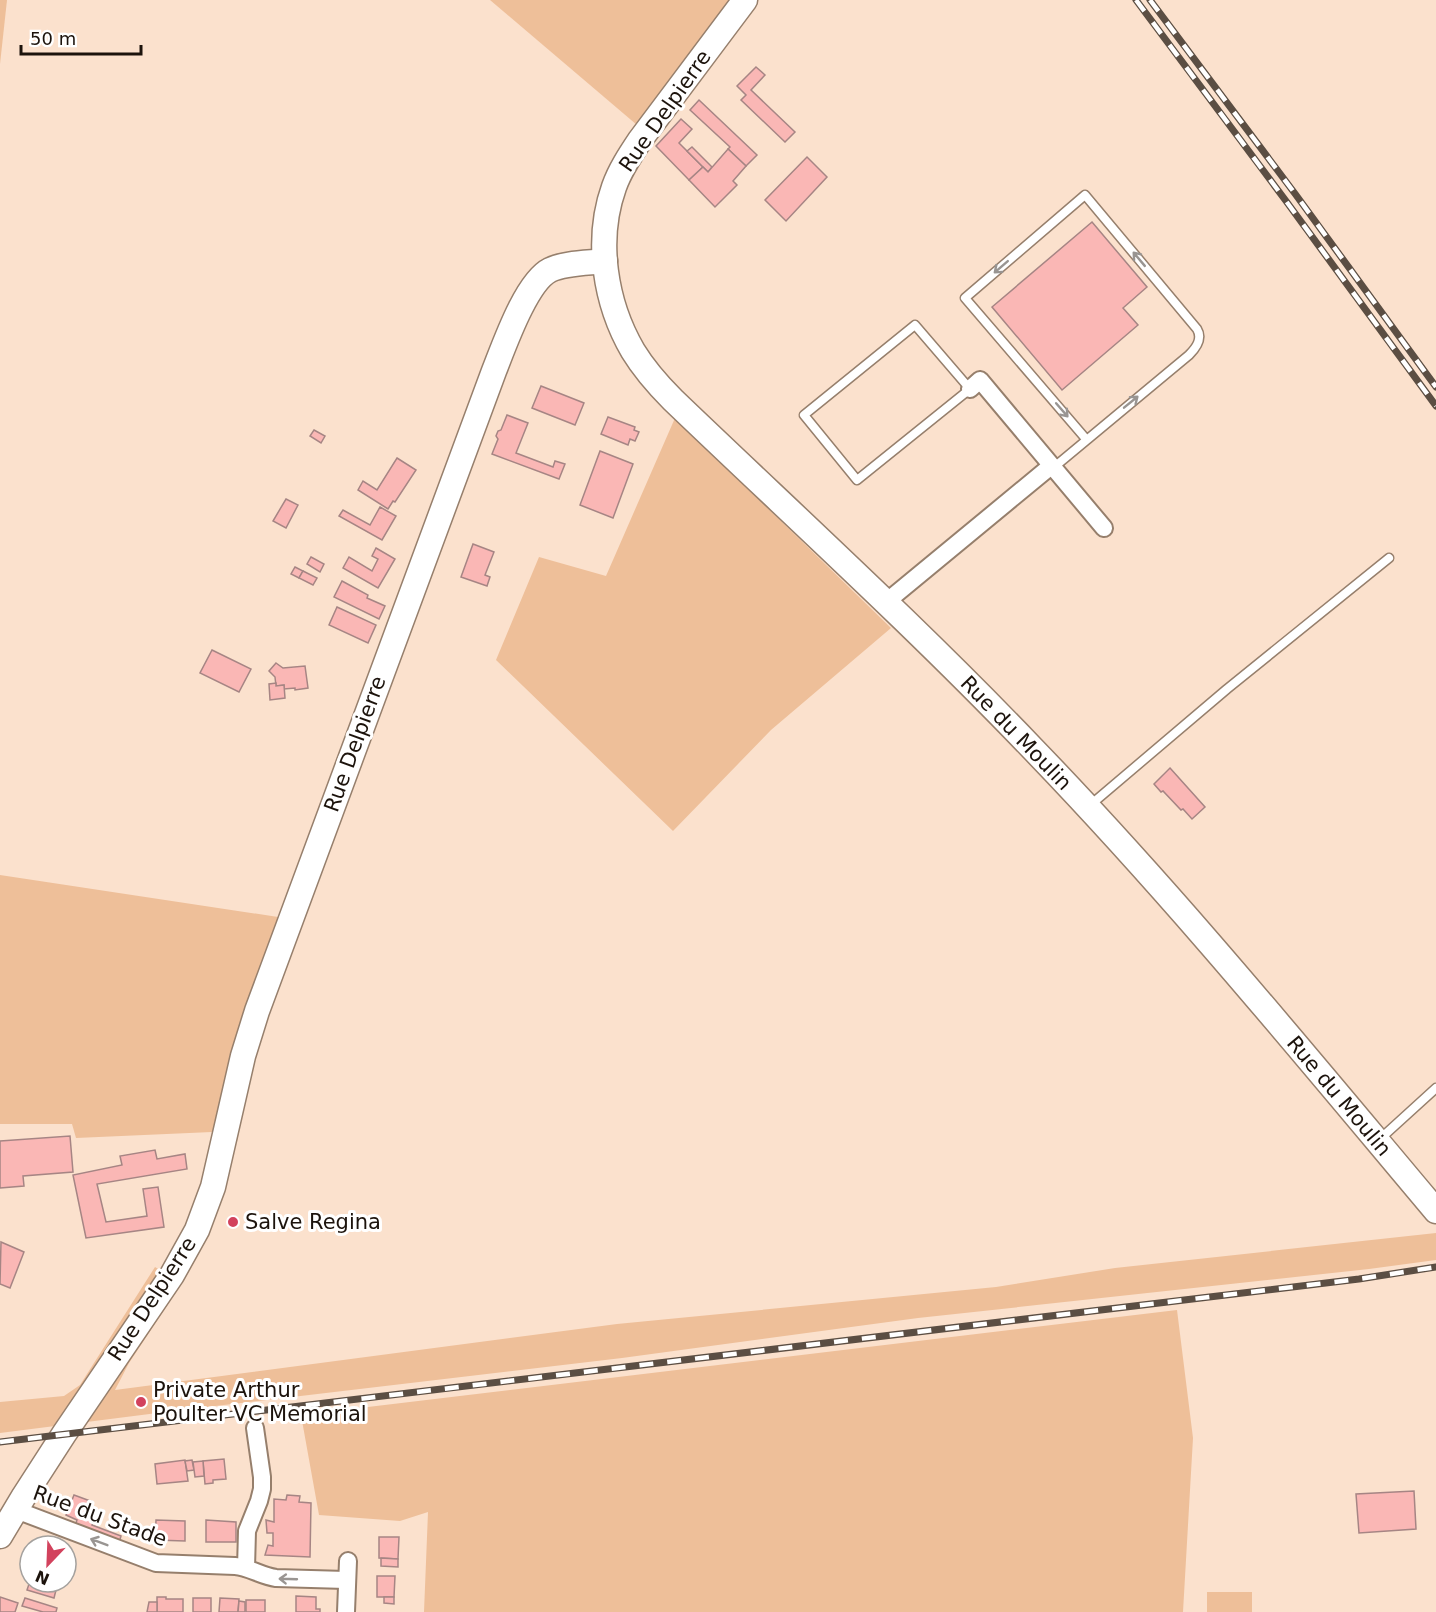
<svg xmlns="http://www.w3.org/2000/svg" width="1436" height="1612" font-family="'DejaVu Sans',sans-serif">
<rect width="100%" height="100%" fill="#fbe1cd"/>
<g fill="#eebf99">
<path d="M0,0H7L0,64Z"/>
<path d="M490,0H731L637,125Z"/>
<path d="M675,418L891,628L771,730L673,831L496,660L539,557L606,576Z"/>
<path d="M342,755L260,1030L237,1141L212,1132L76,1138L72,1124H0V875L278,917Z"/>
<path d="M1436,1233V1260L1369,1269L918,1318L622,1358L181,1410L0,1433V1402L64,1396L80,1385L155,1267L182,1283L129,1363L115,1390L617,1324L996,1287L1115,1268Z"/>
<path d="M1177,1310L1193,1438L1183,1612H424L428,1512L400,1521L319,1515L301,1415Z"/>
<rect x="1207" y="1592" width="45" height="20"/>
</g>
<g fill="#fab7b5" stroke="#a68584" stroke-width="1.5">
<path d="M756,67L765,75L751,90L795,132L785,142L741,100L746,95L737,86Z"/>
<path d="M699,100L757,155L746,166L728,149L730,147L690,110Z"/>
<path d="M681,119L692,129L679,143L703,167L689,180L656,146Z"/>
<path d="M692,147L712,167L708,172L687,151Z"/>
<path d="M728,149L746,166L733,181L737,185L715,207L689,180L703,167L708,172Z"/>
<path d="M807,157L827,177L786,221L765,200Z"/>
<path d="M1092,222L1147,287L1123,308L1138,325L1062,390L992,307Z"/>
<path d="M541,386L584,403L575,425L532,408Z"/>
<path d="M507,415L528,423L516,453L553,467L555,461L565,464L559,479L492,454L498,439L496,436L498,431L501,430Z"/>
<path d="M608,417L635,427L634,430L639,432L635,441L630,439L628,445L601,434Z"/>
<path d="M314,430L325,436L321,443L310,436Z"/>
<path d="M600,451L633,464L613,518L580,505Z"/>
<path d="M397,458L416,470L395,502L393,501L388,509L358,490L363,481L377,490Z"/>
<path d="M286,499L298,505L286,528L273,521Z"/>
<path d="M380,507L396,516L382,540L339,516L343,510L370,525Z"/>
<path d="M473,544L494,552L485,575L490,577L487,586L461,577Z"/>
<path d="M376,548L395,559L378,588L343,568L349,557L372,571L378,559L372,556Z"/>
<path d="M311,557L324,564L320,572L307,564Z"/>
<path d="M295,567L303,571L299,578L291,574Z"/>
<path d="M303,571L317,578L313,585L299,578Z"/>
<path d="M342,581L368,595L367,598L385,606L379,619L334,597Z"/>
<path d="M337,607L376,625L368,643L329,625Z"/>
<path d="M212,650L251,669L239,692L200,673Z"/>
<path d="M276,663L283,668L305,666L308,688L295,690V688L284,689V685L276,686L275,677L269,671Z"/>
<path d="M276,683V686L284,685L285,698L270,700L269,684Z"/>
<path d="M1170,768L1205,807L1192,819L1183,809L1181,810L1163,791L1161,792L1154,784Z"/>
<path d="M70,1136L73,1172L23,1176L24,1186L0,1188V1141Z"/>
<path d="M155,1150L157,1159L185,1154L187,1169L97,1184L106,1222L147,1216L143,1189L158,1187L164,1227L86,1238L73,1175L122,1165L120,1156Z"/>
<path d="M1,1242L24,1252L10,1288L0,1284Z"/>
<path d="M224,1459L226,1479L213,1480V1483L205,1484L203,1461Z"/>
<path d="M185,1460L188,1481L157,1484L155,1464Z"/>
<path d="M192,1460L194,1470L187,1471L185,1461Z"/>
<path d="M203,1461L204,1476L195,1477L193,1462Z"/>
<path d="M1414,1491L1416,1529L1359,1533L1356,1494Z"/>
<path d="M74,1495L93,1502L90,1511L96,1514L92,1525L121,1536L119,1543L75,1526L77,1520L66,1515Z"/>
<path d="M287,1495L300,1496L299,1502L311,1503L310,1557L265,1555L268,1545L273,1546V1533H267L266,1520L274,1522V1499L286,1500Z"/>
<path d="M156,1520L185,1521V1541L155,1540Z"/>
<path d="M206,1520L236,1522V1542H206Z"/>
<path d="M379,1537H399L398,1559L379,1558Z"/>
<path d="M381,1558L398,1559V1567L381,1566Z"/>
<path d="M377,1576H395L394,1597H377Z"/>
<path d="M30,1581V1582H58L54,1598L27,1590Z"/>
<path d="M296,1596L316,1597V1609H320V1612H296Z"/>
<path d="M0,1597L18,1603L15,1612H0Z"/>
<path d="M157,1597H166V1599H183V1612H157Z"/>
<path d="M384,1597H394V1604L384,1603Z"/>
<path d="M25,1598L57,1608L56,1612H43L22,1606Z"/>
<rect x="193" y="1598" width="18" height="14"/>
<path d="M220,1598L239,1599L238,1612H219Z"/>
<rect x="246" y="1600" width="19" height="12"/>
<path d="M239,1601L245,1602V1612H238Z"/>
<path d="M149,1602H157V1612H147Z"/>
</g>
<g fill="none" stroke-linecap="round" stroke-linejoin="round">
<g stroke="#967f6c" stroke-width="11">
<g id="lane">
<path d="M915,325L970,389L857,480L804,415Z"/>
<path d="M1053,468L1189,355C1196,348 1203,339 1197,329L1085,195L965,298L1086,439"/>
<path d="M1088,807L1227,689L1389,558"/>
<path d="M1380,1139L1436,1088"/>
</g>
</g>
<g stroke="#967f6c" stroke-width="20">
<g id="street">
<path d="M970,389L980,380L1104,528"/>
<path d="M885,603L1051,466"/>
<path d="M16,1510L156,1563L235,1566C249,1567 261,1576 276,1578L346,1580"/>
<path d="M246,1568L247,1531L259,1501L262,1489V1477L255,1428"/>
<path d="M346,1612L348,1561"/>
</g>
</g>
<g stroke="#967f6c" stroke-width="27">
<g id="secondary">
<path d="M745,0L640,140C630,155 620,170 614,187C595,240 605,303 633,351C644,369 658,385 673,400C793,515 916,627 1031,747C1174,895 1304,1054 1436,1211"/>
<path d="M0,1536L24,1496L64,1434L172,1275L197,1230L213,1187L243,1056L257,1011L494,371C504,346 526,282 550,270C564,263 589,263 605,261"/>
</g>
</g>
<use href="#lane" stroke="#fff" stroke-width="8"/>
<use href="#street" stroke="#fff" stroke-width="16"/>
<use href="#secondary" stroke="#fff" stroke-width="24"/>
<g stroke="#5b4e43" stroke-width="7">
<g id="rail">
<path d="M1136,0L1286,201L1436,406"/>
<path d="M1150,0L1296,195L1436,387"/>
<path d="M0,1442L1359,1279L1436,1267"/>
</g>
</g>
<use href="#rail" stroke="#fff" stroke-width="4.5" stroke-dasharray="14" stroke-linecap="butt"/>
</g>
<defs><path id="oneway-shaft" d="M-6 0H5M1.5-3L5.5 0L1.5 3" fill="none" stroke-width="1.6" stroke-linecap="round" stroke-linejoin="round" transform="scale(1.5)"/></defs>
<g stroke="#999592">
<use href="#oneway-shaft" transform="translate(1139 259) rotate(-130)"/>
<use href="#oneway-shaft" transform="translate(1001 267) rotate(139)"/>
<use href="#oneway-shaft" transform="translate(1131 402) rotate(-39)"/>
<use href="#oneway-shaft" transform="translate(1062 410) rotate(49)"/>
<use href="#oneway-shaft" transform="translate(99 1542) rotate(-159)"/>
<use href="#oneway-shaft" transform="translate(288 1579) rotate(-178)"/>
</g>
<g fill="#d2425d" stroke="#fff" stroke-width="2">
<circle cx="233" cy="1222" r="6"/>
<circle cx="141" cy="1402" r="6"/>
</g>
<g text-anchor="middle" dominant-baseline="central" stroke-width="6" stroke-linejoin="round" paint-order="stroke">
<g font-size="21" fill="#1c130c" stroke="#fff">
<text transform="translate(665 111) rotate(-55)">Rue Delpierre</text>
<text transform="translate(1016 733) rotate(46)">Rue du Moulin</text>
<text transform="translate(355 744) rotate(-70)">Rue Delpierre</text>
<text transform="translate(1339 1096) rotate(50)">Rue du Moulin</text>
<text transform="translate(152 1299) rotate(-57)">Rue Delpierre</text>
<text transform="translate(100 1516) rotate(20)">Rue du Stade</text>
</g>
<g font-size="21" fill="#1c130c" stroke="#fff" text-anchor="start">
<text x="245" y="1222">Salve Regina</text>
<text x="153" y="1390">Private Arthur<tspan x="153" dy="24">Poulter VC Memorial</tspan></text>
</g>
</g>
<g transform="translate(48 1564) rotate(203)"><circle r="28" fill="#ffffff" stroke="#a4a19e" stroke-width="1.5"/>
<path d="M0-4.5L10 22L0 15L-10 22Z" fill="#d2425d"/>
<text y="-9" font-size="16" font-weight="bold" text-anchor="middle" fill="#1c130c">N</text>
</g>
<path d="M21 45v9h120v-9" fill="none" stroke="#1c130c" stroke-width="3"/>
<text x="30" y="45" font-size="18" fill="#1c130c" stroke="#ffffff" stroke-width="4.5" paint-order="stroke">50 m</text>
</svg>
